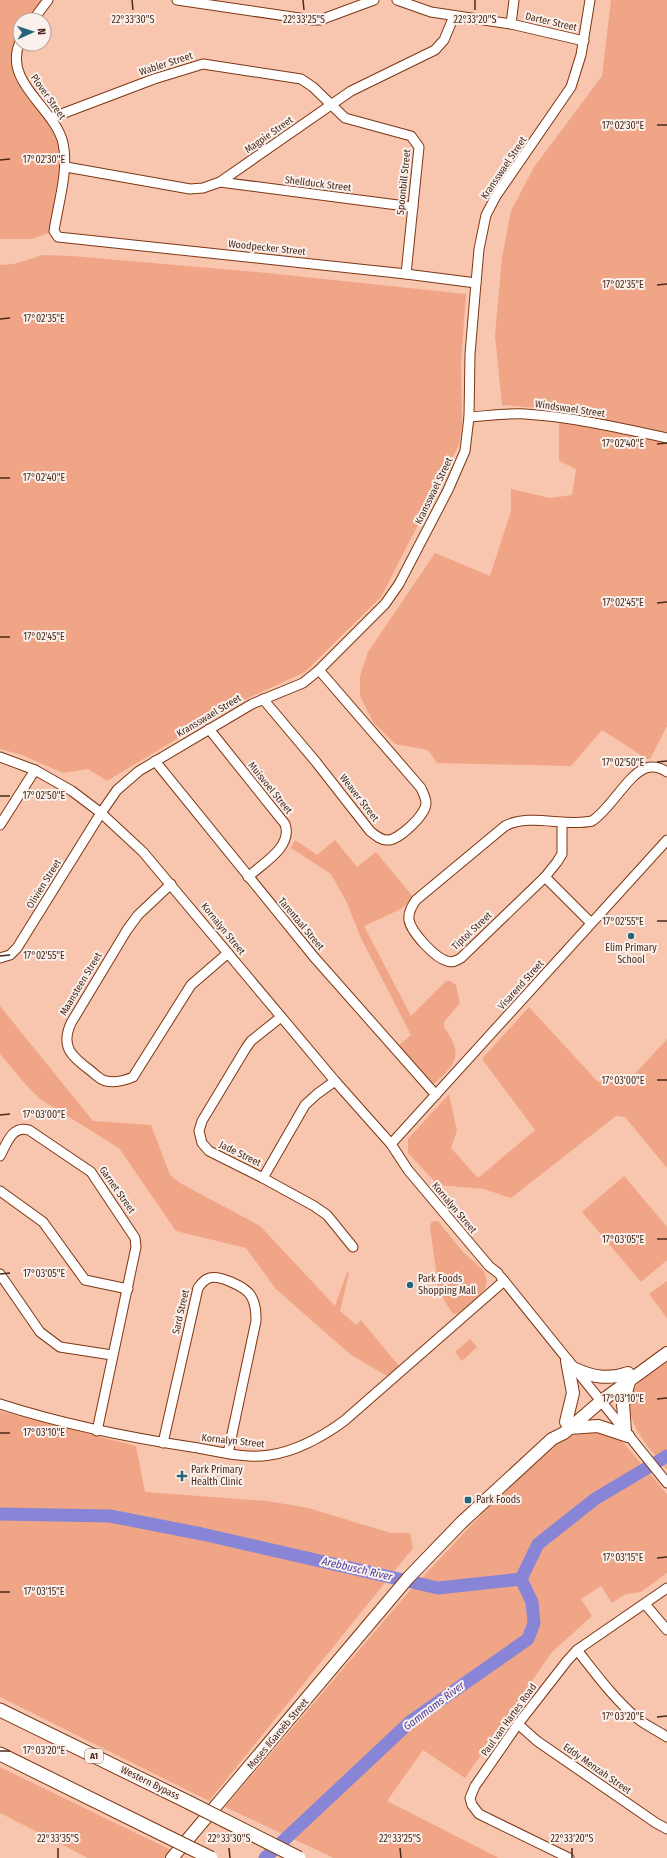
<svg xmlns="http://www.w3.org/2000/svg" width="667" height="1858" font-family="'Fira Sans Condensed',sans-serif">
<rect width="100%" height="100%" fill="#f8c5af"/>
<g fill="#f0a686">
<path d="M0,0H48L33,20H20L17,68L63,142L54,231L32,239H0Z"/>
<path d="M611,0H667V726L650,759H647L602,730L571,766L437,763L428,750L395,744L373,722L360,696V676L368,652L435,553L490,576L511,511V489L550,498L572,495L576,469L559,461V410L502,405L495,335L502,258L511,211L534,167L602,76Z"/>
<path d="M43,255L72,256L267,273L466,294L461,363L462,424L459,445L381,597L305,672L233,705L107,781L88,769L63,773L22,755L0,749V265L14,264Z"/>
<path d="M295,840L317,855L335,840L357,867L376,852L413,897L401,909L364,926L411,1016L446,981H450L456,985L460,1003L444,1022V1027C462,1053 459,1062 435,1083L430,1082L398,1046L411,1035L361,938L347,903L331,874L291,848Z"/>
<path d="M0,1006L93,1121L151,1125L170,1175L180,1183L260,1226L335,1306L347,1272L349,1273L340,1311L356,1325L361,1320L399,1366L389,1377L351,1355L294,1305L275,1288L246,1248L176,1231L119,1148L40,1099L26,1085L0,1054Z"/>
<path d="M529,1007L598,1082L634,1075L667,1039V1168L625,1117L616,1116L511,1198L484,1189L438,1185L408,1153V1139L449,1094L457,1131L451,1148L478,1178L535,1130L482,1059Z"/>
<path d="M624,1176L667,1227V1260L641,1282L582,1212Z"/>
<path d="M434,1221H438L463,1252L484,1271L487,1282L485,1289L463,1313L453,1314L439,1292L430,1227L431,1223Z"/>
<path d="M667,1281V1318L649,1294Z"/>
<path d="M470,1339L477,1347L462,1361L455,1352Z"/>
<path d="M667,1359V1470C647,1444 610,1410 643,1378C650,1371 659,1365 667,1359Z"/>
<path d="M0,1411L136,1446L145,1492L267,1501L308,1508L391,1533H410L413,1548L209,1801L0,1697Z"/>
<path d="M591,1432L609,1435L622,1441L667,1494V1573L641,1592L626,1594L612,1603L601,1586L581,1599L592,1616L552,1652L465,1778L423,1750L387,1801L499,1858H334L225,1807L406,1595L507,1487L554,1445L566,1437Z"/>
<path d="M0,1767L171,1850L164,1858H88L0,1813Z"/>
</g>
<g fill="none" stroke-linecap="round" stroke-linejoin="round">
<g stroke="#8885d7" stroke-width="13">
<path d="M0,1514L110,1516L202,1534L438,1588L521,1579L538,1544L595,1499L667,1456"/>
<path d="M265,1858L411,1721L528,1639L534,1623L532,1602L521,1579"/>
</g>
<g stroke="#7d3713" stroke-width="11">
<g id="minor">
<path d="M177,0L313,20H320L374,0"/>
<path d="M397,0L431,12L511,24L584,41"/>
<path d="M33,20L48,0"/>
<path d="M511,24L514,0"/>
<path d="M20,42C2,82 55,108 63,143C69,170 58,204 54,231L58,237L406,274L476,283"/>
<path d="M51,118L154,79L203,64L301,79L313,87L345,118L411,136L419,147L406,274"/>
<path d="M66,167L190,189L203,188L220,182L351,91L435,50L444,40L454,16"/>
<path d="M220,182L413,207"/>
<path d="M469,417C487,416 506,413 525,414C573,417 620,428 667,438"/>
<path d="M263,699L316,762L370,831C375,835 380,840 387,840C398,841 426,815 426,803C426,798 423,793 421,788L319,670"/>
<path d="M209,729L285,824C293,847 263,863 248,877"/>
<path d="M0,757L35,770L72,791L101,813L143,852L335,1081L391,1144L408,1170L489,1266L498,1273"/>
<path d="M155,761L314,957L436,1095"/>
<path d="M562,822V854L557,862L545,877L461,958C456,961 452,963 447,961C435,958 411,932 409,920C408,912 412,906 416,900L505,826C530,813 564,827 592,821C610,810 628,774 646,768C653,766 661,768 667,772"/>
<path d="M0,825L35,770"/>
<path d="M545,877L591,923"/>
<path d="M171,884L138,915L127,930L71,1023C60,1047 72,1057 91,1071C95,1074 100,1080 106,1081C116,1083 124,1081 133,1077L191,985L228,953"/>
<path d="M0,958L10,955L17,948L101,813L117,790L139,771L252,704L303,683L319,670L385,604L399,584L448,490L465,451L469,417L470,354L476,283L479,249L486,215L496,196L571,87L581,55L590,0"/>
<path d="M281,1017L251,1041L246,1048L202,1121L199,1131L202,1143L209,1151L263,1178L314,1206L327,1215L353,1247"/>
<path d="M391,1144L667,840"/>
<path d="M0,1156C7,1143 12,1125 29,1130L91,1172L135,1238L136,1247L97,1431"/>
<path d="M263,1178L305,1105L317,1094L335,1081"/>
<path d="M0,1191L43,1222L85,1280L128,1289"/>
<path d="M0,1274L40,1332L60,1347L112,1355"/>
<path d="M501,1277L667,1483"/>
<path d="M0,1404C65,1425 131,1438 198,1448C221,1452 247,1459 270,1455C297,1451 322,1437 344,1421L504,1281"/>
<path d="M163,1443L198,1288C201,1284 203,1281 207,1279C217,1273 246,1287 251,1296C256,1304 256,1313 256,1321L228,1453"/>
<path d="M645,1604L667,1630"/>
<path d="M577,1650C596,1674 614,1699 638,1719C647,1726 658,1731 667,1737"/>
<path d="M518,1724L537,1741L656,1823L667,1829"/>
<path d="M569,1858L479,1814L472,1805L470,1798L475,1786L518,1724L567,1661L577,1650L667,1588"/>
</g>
</g>
<g stroke="#7d3713" stroke-width="14">
<g id="major">
<path d="M573,1368C592,1377 608,1380 628,1373"/>
<path d="M566,1422L573,1393L567,1361"/>
<path d="M569,1428L598,1426L628,1436"/>
<path d="M625,1432L623,1403L629,1382"/>
<path d="M172,1858L408,1578L461,1523L552,1439L564,1433L600,1402L667,1353"/>
</g>
</g>
<g stroke="#7d3713" stroke-width="15">
<g id="highway">
<path d="M0,1710L188,1802"/>
<path d="M0,1754L162,1834"/>
</g>
</g>
<use href="#minor" stroke="#fff" stroke-width="9"/>
<use href="#major" stroke="#fff" stroke-width="12"/>
<use href="#highway" stroke="#fff" stroke-width="13"/>
<g stroke="#7d3713" stroke-width="15" stroke-linecap="butt">
<g id="highway-bridge">
<path d="M188,1802L299,1858"/>
<path d="M162,1834L211,1858"/>
</g>
</g>
<use href="#highway-bridge" stroke="#fff" stroke-width="13"/>
</g>
<path fill="none" stroke="#4a2a1b" stroke-width="1.5" d="M132,0L133,10M303,0L304,10M475,0V10M657,125H667M0,160L10,159M657,285L667,284M0,319L10,318M657,444L667,443M0,478H10M657,603L667,602M0,637H10M657,762L667,761M0,796H10M657,921H667M0,956L10,955M657,1080H667M0,1115L10,1114M657,1239H667M0,1274L10,1273M657,1399L667,1398M0,1433H10M657,1558L667,1557M0,1592H10M657,1717L667,1716M0,1751H10M58,1848V1858M229,1848L230,1858M400,1848L401,1858M572,1848V1858"/>
<g fill="#25647a" stroke="#faf1ed" stroke-width="1.5">
<circle cx="631" cy="936" r="4"/>
<circle cx="410" cy="1285" r="4"/>
<path d="M180 1470h4v4h4v4h-4v4h-4v-4h-4v-4h4z"/>
<rect x="464" y="1496" width="8" height="8" rx="2"/>
</g>
<g text-anchor="middle" dominant-baseline="central" stroke-width="4" stroke-linejoin="round" paint-order="stroke">
<rect fill="#faf1ed" stroke="#7f665a" stroke-width="1" x="85" y="1749" width="18" height="14" rx="3"/>
<g font-size="9" font-weight="bold" fill="#4a2a1b">
<text x="94" y="1756">A1</text>
</g>
<g font-size="10" fill="#4a2a1b" stroke="#faf1ed">
<text transform="translate(551 22) rotate(13)">Darter Street</text>
<text transform="translate(166 64) rotate(-18)">Wabler Street</text>
<text transform="translate(48 97) rotate(55)">Plover Street</text>
<text transform="translate(269 135) rotate(-35)">Magpie Street</text>
<text transform="translate(504 168) rotate(-56)">Kransswael Street</text>
<text transform="translate(404 182) rotate(-84)">Spoonbill Street</text>
<text transform="translate(318 184) rotate(7)">Shellduck Street</text>
<text transform="translate(267 248) rotate(6)">Woodpecker Street</text>
<text transform="translate(570 409) rotate(8)">Windswael Street</text>
<text transform="translate(434 491) rotate(-64)">Kransswael Street</text>
<text transform="translate(209 716) rotate(-31)">Kransswael Street</text>
<text transform="translate(270 788) rotate(51)">Muisvoel Street</text>
<text transform="translate(359 798) rotate(52)">Weaver Street</text>
<text transform="translate(44 884) rotate(-58)">Olivien Street</text>
<text transform="translate(301 924) rotate(50)">Tarentaal Street</text>
<text transform="translate(223 929) rotate(51)">Kornalyn Street</text>
<text transform="translate(472 931) rotate(-43)">Tiptol Street</text>
<text transform="translate(81 984) rotate(-59)">Maansteen Street</text>
<text transform="translate(521 985) rotate(-48)">Visarend Street</text>
<text transform="translate(240 1154) rotate(26)">Jade Street</text>
<text transform="translate(117 1190) rotate(55)">Garnet Street</text>
<text transform="translate(454 1208) rotate(50)">Kornalyn Street</text>
<text transform="translate(181 1312) rotate(-77)">Sard Street</text>
<text transform="translate(233 1441) rotate(6)">Kornalyn Street</text>
<text transform="translate(509 1720) rotate(-54)">Paul van Hartes Road</text>
<text transform="translate(278 1734) rotate(-50)">Moses ǁGaroëb Street</text>
<text transform="translate(597 1769) rotate(35)">Eddy Menzah Street</text>
<text transform="translate(150 1783) rotate(26)">Western Bypass</text>
</g>
<g font-size="10" fill="#4a2a1b" stroke="#faf1ed" text-anchor="start">
<text x="631" y="948" text-anchor="middle">Elim Primary<tspan x="631" dy="12">School</tspan></text>
<text x="418" y="1279">Park Foods<tspan x="418" dy="12">Shopping Mall</tspan></text>
<text x="191" y="1470">Park Primary<tspan x="191" dy="12">Health Clinic</tspan></text>
<text x="476" y="1500">Park Foods</text>
</g>
<g font-size="11" font-style="italic" fill="#483a9a" stroke="#faf1ed">
<text transform="translate(357 1569) rotate(13)">Arebbusch River</text>
<text transform="translate(434 1706) rotate(-37)">Gammams River</text>
</g>
</g>
<g font-size="10" text-anchor="middle" fill="#4a2a1b" stroke="#faf1ed" stroke-width="4" stroke-linejoin="round" paint-order="stroke">
<text x="133" y="23">22°33'30"S</text>
<text x="304" y="23">22°33'25"S</text>
<text x="475" y="23">22°33'20"S</text>
<text x="623" y="129">17°02'30"E</text>
<text x="44" y="163">17°02'30"E</text>
<text x="623" y="288">17°02'35"E</text>
<text x="44" y="322">17°02'35"E</text>
<text x="623" y="447">17°02'40"E</text>
<text x="44" y="481">17°02'40"E</text>
<text x="623" y="606">17°02'45"E</text>
<text x="44" y="640">17°02'45"E</text>
<text x="623" y="766">17°02'50"E</text>
<text x="44" y="799">17°02'50"E</text>
<text x="623" y="925">17°02'55"E</text>
<text x="44" y="959">17°02'55"E</text>
<text x="623" y="1084">17°03'00"E</text>
<text x="44" y="1118">17°03'00"E</text>
<text x="623" y="1243">17°03'05"E</text>
<text x="44" y="1277">17°03'05"E</text>
<text x="623" y="1402">17°03'10"E</text>
<text x="44" y="1436">17°03'10"E</text>
<text x="623" y="1561">17°03'15"E</text>
<text x="44" y="1595">17°03'15"E</text>
<text x="623" y="1720">17°03'20"E</text>
<text x="44" y="1754">17°03'20"E</text>
<text x="58" y="1842">22°33'35"S</text>
<text x="229" y="1842">22°33'30"S</text>
<text x="400" y="1842">22°33'25"S</text>
<text x="572" y="1842">22°33'20"S</text>
</g>
<g transform="translate(32 32) rotate(87)"><circle r="19" fill="#faf1ed" stroke="#b4a199"/>
<path d="M0-3L7 15L0 10L-7 15Z" fill="#25647a"/>
<text y="-6" font-size="11" font-weight="bold" text-anchor="middle" fill="#4a2a1b">N</text>
</g>
</svg>
